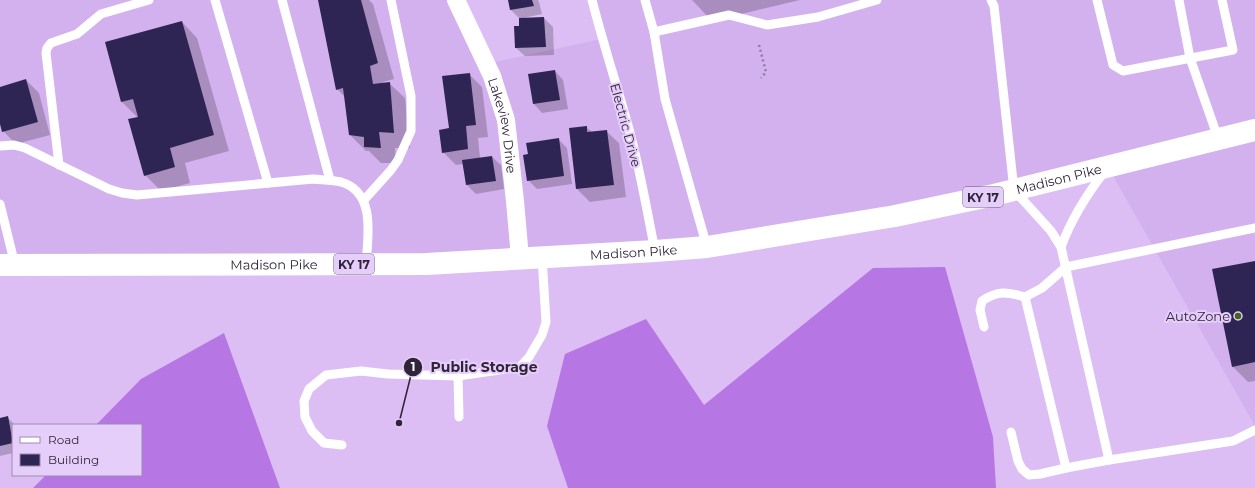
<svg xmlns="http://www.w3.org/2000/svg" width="1255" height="488" font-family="Montserrat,sans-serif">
<rect width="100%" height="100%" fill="#dcbef5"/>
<path fill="#d3b1ee" d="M0,0H456L486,64L601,39L592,0H1255V426L1108,167L707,247L0,265Z"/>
<g fill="#b676e3">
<path d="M945,267L993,437L996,488H568L547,426L565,354L646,319L704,405L873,268Z"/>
<path d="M224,333L280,488H33L46,475H141V425H96L141,379Z"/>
</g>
<g fill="#0003">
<path d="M319,0H369L373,4L394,79L383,82V83H389L405,98L410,148H395L396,163H381L369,151H366L350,135L345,97L337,89Z"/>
<path d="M509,0H538L539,2L542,14L523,18V19L544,18L553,27L554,55L525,56L516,48L520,27V19L511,10Z"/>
<path d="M692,0H800L712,21Z"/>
<path d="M182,22L197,38L229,151L185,163L190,183L161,191L145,175L138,118L122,102Z"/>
<path d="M555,71L563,80L568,109L542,113L534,104L529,75Z"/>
<path d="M469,74L482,87L488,137L478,138L480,158L492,157L501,165L504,189L476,194L467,185L464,164L456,165L443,152L450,129Z"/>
<path d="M26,80L39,93L50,135L16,144L3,131L0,120V88Z"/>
<path d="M586,127L592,132L606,131L619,143L626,197L590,202L577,189L570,129Z"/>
<path d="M558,139L567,148L572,184L537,189L528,180L529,155Z"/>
<path d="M1255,262V381L1248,382L1233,367Z"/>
<path d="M7,417L15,425H13V453L0,456V419Z"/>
</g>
<g fill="#2e2554">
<path d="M318,0H361L378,63L370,66L373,84L390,82L394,133L379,132L381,148L364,147V137L349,135L343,88L336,90Z"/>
<path d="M508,0H532L534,6L510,10Z"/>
<path d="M544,17L546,47L515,48L514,26H519V18Z"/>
<path d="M182,21L214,135L170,148L175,167L144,176L128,119L138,117L133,99L121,102L105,42Z"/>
<path d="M555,70L560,100L533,104L528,74Z"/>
<path d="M470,73L476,125L466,126L468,149L442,153L439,130L449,128L442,76Z"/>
<path d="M26,79L38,122L2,132L0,124V87Z"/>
<path d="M587,126V132L607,130L614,185L576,189L569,128Z"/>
<path d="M559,138L564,176L527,181L523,155L528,154L526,143Z"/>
<path d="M492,156L496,181L466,185L462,160Z"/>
<path d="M1255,261V362L1232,367L1212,269Z"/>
<path d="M8,416L13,443L0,446V418Z"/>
</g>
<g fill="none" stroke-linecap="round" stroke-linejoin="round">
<path stroke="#907aa2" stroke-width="2.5" stroke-dasharray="2 3" stroke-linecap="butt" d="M759,45L766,72L761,78"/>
<g stroke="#fff" stroke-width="9">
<path d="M215,0L268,183"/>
<path d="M282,0L330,180"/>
<path d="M592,0C603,43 617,86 629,129C640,169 647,211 655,251"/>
<path d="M645,0L654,32L665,99L707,247"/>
<path d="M991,0L994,6L1014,190L1051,231L1061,247L1109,460"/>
<path d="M1097,0L1113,65L1123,71L1233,50L1222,0"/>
<path d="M1179,0L1190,58L1218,138"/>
<path d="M654,32L729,15L767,25L818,17L877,0"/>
<path d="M0,146L14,145L25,148L109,189L122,193L137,195L313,179C322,180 332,180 341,182C376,192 368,236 366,264"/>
<path d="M59,165L46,53L47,48L51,43L77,34L101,14L149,0"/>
<path d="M364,200L391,170L398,160L411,131V96L391,0"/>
<path d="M0,204L15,265"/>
<path d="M1061,247C1071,220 1087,194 1105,171"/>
<path d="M1025,297L1066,468"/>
<path d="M984,327L980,310L982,301C998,290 1007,292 1025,297L1042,288L1066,267L1255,228"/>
<path d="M458,376L459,417"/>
<path d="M1011,432L1018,461L1022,469L1029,475L1040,474L1066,468L1109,460L1233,441L1255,430"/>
<path d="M342,445L324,443L312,431L305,417L304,401L309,389L326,375L361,371L388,374L458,376L520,367L529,357L542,335L546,322L542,257"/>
</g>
<path stroke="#fff" stroke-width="18" id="s1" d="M456,0L492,76L506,120L515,201L520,258"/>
<path stroke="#fff" stroke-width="22" id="s2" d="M0,265L426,264L655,251L707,247L895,216L994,195L1255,130"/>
</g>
<circle fill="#436317" stroke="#e6cefa" stroke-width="1.5" cx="1238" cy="316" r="4"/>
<g text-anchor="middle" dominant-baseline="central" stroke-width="4" stroke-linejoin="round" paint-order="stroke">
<g fill="#e6cefa" stroke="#675773" stroke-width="1">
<rect x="963" y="187" width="40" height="20" rx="3"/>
<rect x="334" y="254" width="40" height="20" rx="3"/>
</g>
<g font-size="12" font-weight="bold" fill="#302439">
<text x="983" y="197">KY 17</text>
<text x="354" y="264">KY 17</text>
</g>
<g font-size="13" fill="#302439" stroke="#e6cefa">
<text transform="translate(626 125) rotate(75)">Electric Drive</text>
<text stroke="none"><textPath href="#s1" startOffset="135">Lakeview Drive</textPath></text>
<text stroke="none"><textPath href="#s2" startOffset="1066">Madison Pike</textPath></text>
<text stroke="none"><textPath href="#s2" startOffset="634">Madison Pike</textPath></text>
<text stroke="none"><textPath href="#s2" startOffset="274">Madison Pike</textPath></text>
</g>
<g font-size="13" fill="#302439" stroke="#e6cefa" text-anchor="end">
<text x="1230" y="316">AutoZone</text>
</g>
</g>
<path fill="none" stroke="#302439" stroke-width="1.5" d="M399 423L413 367"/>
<g fill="#302439" stroke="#e6cefa" stroke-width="1.5">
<circle cx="399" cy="423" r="4"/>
<circle cx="413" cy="367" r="10"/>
</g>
<g font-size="12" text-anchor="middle" font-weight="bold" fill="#fff">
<text x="413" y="371">1</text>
</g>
<g font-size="14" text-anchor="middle" font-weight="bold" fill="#302439" stroke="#e6cefa" stroke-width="4" stroke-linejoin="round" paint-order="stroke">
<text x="484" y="372">Public Storage</text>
</g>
<rect x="12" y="424" width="130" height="52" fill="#e6cefa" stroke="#9d8aad"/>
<rect x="20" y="437" width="20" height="6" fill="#ffffff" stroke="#9d8aad"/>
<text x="48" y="444" font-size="12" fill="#302439">Road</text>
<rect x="20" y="454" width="20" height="12" fill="#2e2554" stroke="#9d8aad"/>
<text x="48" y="464" font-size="12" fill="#302439">Building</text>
</svg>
